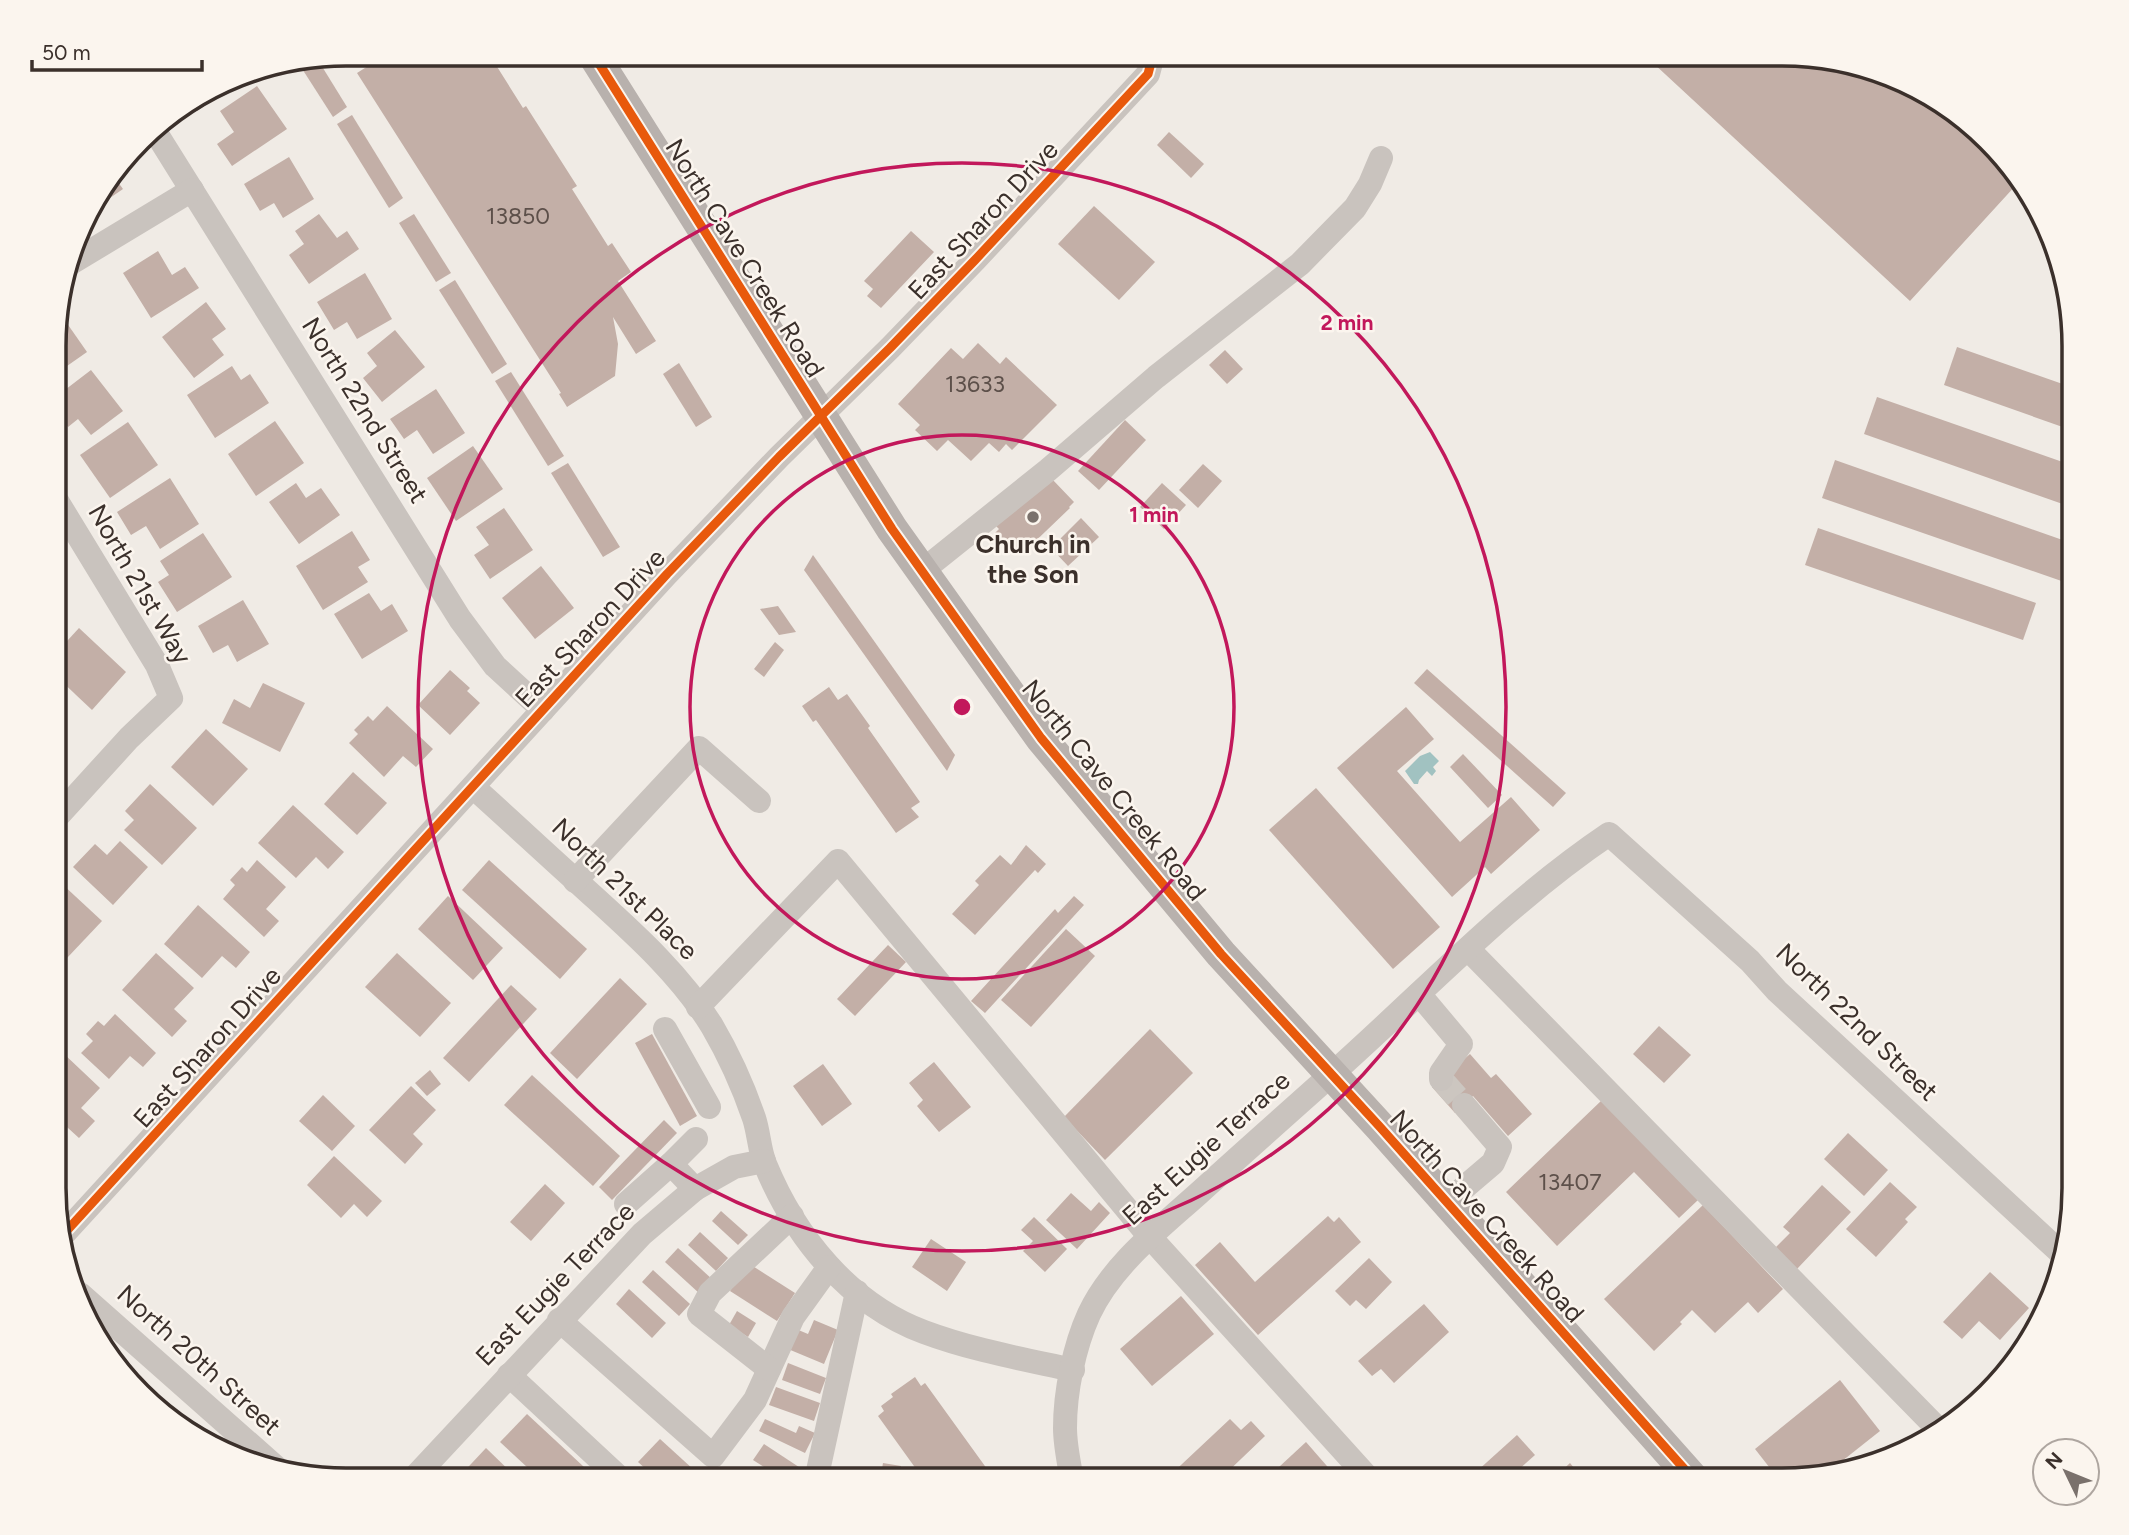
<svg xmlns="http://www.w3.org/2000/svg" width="2129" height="1535" font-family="Figtree,sans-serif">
<rect width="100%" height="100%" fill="#f0ebe5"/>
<path fill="#a1c2c1" d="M1430,752L1439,761L1433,767L1436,771L1432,776L1427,771L1419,780L1418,784H1414L1405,771L1420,756Z"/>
<g fill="#c3afa7">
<path d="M387,54H448L453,62L465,54H489L523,108L526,106L577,186L572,189L608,246L612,243L631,272L618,281L656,341L636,354L613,317L618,344L615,376L567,407L559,394L561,393L357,73Z"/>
<path d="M1659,55H1801L1877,70L1961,115L1958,119L1981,140L2017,184L1910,301L1652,62Z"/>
<path d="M318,60L347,107L333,117L299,64Z"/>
<path d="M244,75L246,77L197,111L192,103L235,76Z"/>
<path d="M257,86L287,129L232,166L217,144L234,132L220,111Z"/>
<path d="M352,115L403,198L389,208L337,124Z"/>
<path d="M1169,132L1204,164L1191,178L1157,145Z"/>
<path d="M289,157L314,199L283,218L274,203L260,211L244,184Z"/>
<path d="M115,178L123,189L88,213Z"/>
<path d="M1094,206L1155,262L1119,300L1058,244Z"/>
<path d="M319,214L337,238L347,231L359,249L309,284L289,255L304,244L295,231Z"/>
<path d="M414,214L451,273L436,282L399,223Z"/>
<path d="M911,231L934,252L881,308L867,296L873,289L864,281Z"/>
<path d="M158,251L172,275L185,267L199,288L151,318L123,273Z"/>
<path d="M365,273L392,319L357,339L347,322L334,330L317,302Z"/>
<path d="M455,280L507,364L492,374L439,290Z"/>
<path d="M206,302L226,329L212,339L224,355L194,378L162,337Z"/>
<path d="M57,309L87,352L57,373Z"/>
<path d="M395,330L425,367L382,402L363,378L377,366L367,353Z"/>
<path d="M978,343L1000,364L1006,357L1057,405L1012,450L1006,444L999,452L989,443L971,461L948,440L937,451L915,430L920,425L898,404L951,348L963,359Z"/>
<path d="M1957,347L2074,388V431L1944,385Z"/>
<path d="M1225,350L1243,369L1227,384L1209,365Z"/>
<path d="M679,363L712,417L696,427L663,374Z"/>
<path d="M232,366L241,380L250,374L269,403L215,438L187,395Z"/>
<path d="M91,370L123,411L91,435L78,419L68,427L57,412V396Z"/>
<path d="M511,372L564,456L548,466L495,381Z"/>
<path d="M436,389L465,433L433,454L417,430L404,439L390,419Z"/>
<path d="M1877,397L2074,466V508L1864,434Z"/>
<path d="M1125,420L1146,440L1099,490L1078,471Z"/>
<path d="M275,421L304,463L256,496L228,454Z"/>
<path d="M128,422L158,465L110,498L80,455Z"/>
<path d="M473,446L503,489L456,521L427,478Z"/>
<path d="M1835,460L2074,544L2073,585L1822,498Z"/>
<path d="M568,463L620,547L603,557L551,473Z"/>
<path d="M1203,464L1222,481L1198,508L1179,490Z"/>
<path d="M170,478L199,524L160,549L146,526L131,535L117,512Z"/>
<path d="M1052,479L1074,502L1069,507L1070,508L1022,554L1020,551L1016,555L995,533L999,529L996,526Z"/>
<path d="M296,483L306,498L321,488L340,515L299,544L269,502Z"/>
<path d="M1162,483L1186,505L1164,529L1140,507Z"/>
<path d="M504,508L533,550L490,579L474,555L489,545L476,527Z"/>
<path d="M1081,518L1099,537L1068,566L1051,548Z"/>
<path d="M1818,528L2036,603L2023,640L1805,565Z"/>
<path d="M352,531L370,560L358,567L368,582L323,610L296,566Z"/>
<path d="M203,533L232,577L177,612L158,582L169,575L160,561Z"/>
<path d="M813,555L955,755L947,771L804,570Z"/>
<path d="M541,566L574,608L535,639L502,598Z"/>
<path d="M369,593L381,611L392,604L408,631L362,659L334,614Z"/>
<path d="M243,600L269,644L237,662L228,645L213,653L198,626Z"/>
<path d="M778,606L796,632L779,635L760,609Z"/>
<path d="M79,628L126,672L92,710L57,677V652Z"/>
<path d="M775,642L784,650L764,677L754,669Z"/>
<path d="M1427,669L1566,793L1553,807L1414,683Z"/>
<path d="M450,670L470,688L467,691L480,703L450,735L418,705Z"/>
<path d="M263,683L305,703L280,752L222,723L234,699L250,708Z"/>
<path d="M829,687L838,700L847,694L870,726L868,728L920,802L911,808L919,817L896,833L816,720L813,722L802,706Z"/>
<path d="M387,706L433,749L416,767L403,756L384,777L349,743L358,734L354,730L368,716L373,721Z"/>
<path d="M1406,707L1434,739L1397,771L1460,842L1511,797L1540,830L1491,874L1485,867L1452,897L1337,768Z"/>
<path d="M206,729L248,769L213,806L171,767Z"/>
<path d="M1463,754L1502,795L1488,808L1450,767Z"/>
<path d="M353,772L387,803L357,835L324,804Z"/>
<path d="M150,784L197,828L162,865L124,830L134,820L125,811Z"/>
<path d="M1316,788L1440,927L1393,969L1269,830Z"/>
<path d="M293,805L344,852L328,869L316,857L296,878L258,843Z"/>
<path d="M120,841L148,867L113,905L73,867L95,844L107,855Z"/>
<path d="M1026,845L1046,864L1038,873L1035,870L975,935L952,914L979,885L975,881L1000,855L1011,865Z"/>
<path d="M257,860L286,887L266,909L279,921L264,937L223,899L235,885L230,880L242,867L247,872Z"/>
<path d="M489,860L587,949L560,979L462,890Z"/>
<path d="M61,883L102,921L67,958L57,948V888Z"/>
<path d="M448,896L503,948L473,980L418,929Z"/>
<path d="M1074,896L1084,905L985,1013L971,1001L1055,909L1058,913Z"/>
<path d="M198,905L250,952L236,968L222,956L202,978L164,944Z"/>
<path d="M1066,929L1095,956L1031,1027L1001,1000Z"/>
<path d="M888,945L906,962L855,1016L837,999Z"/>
<path d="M156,953L194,988L174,1009L187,1021L172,1037L122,990Z"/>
<path d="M397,953L451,1003L420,1037L365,987Z"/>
<path d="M620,978L647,1004L577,1079L550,1053Z"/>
<path d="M511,985L537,1009L469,1082L443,1058Z"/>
<path d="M115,1014L156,1053L143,1067L130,1056L109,1079L81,1053L93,1041L86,1034L98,1021L104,1026Z"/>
<path d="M1659,1026L1691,1055L1664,1083L1633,1054Z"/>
<path d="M1150,1029L1193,1073L1105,1160L1064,1117Z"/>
<path d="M652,1034L697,1116L680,1126L635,1043Z"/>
<path d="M63,1053L100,1088L81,1108L95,1121L79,1138L57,1118V1059Z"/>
<path d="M1470,1054L1491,1078L1496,1074L1532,1114L1508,1136L1473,1096L1455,1113L1432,1087Z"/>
<path d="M934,1062L971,1107L939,1132L917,1106L923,1100L909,1083Z"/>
<path d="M823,1064L852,1104L822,1126L793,1086Z"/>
<path d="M430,1070L441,1084L427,1096L415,1083Z"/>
<path d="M532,1075L620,1156L593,1186L504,1105Z"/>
<path d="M411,1086L436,1110L413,1134L423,1144L405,1164L369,1130Z"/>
<path d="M323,1095L355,1126L332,1151L299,1121Z"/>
<path d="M1602,1100L1698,1200L1679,1218L1634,1172L1557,1246L1506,1192Z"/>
<path d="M664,1120L677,1133L612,1200L599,1187Z"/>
<path d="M1848,1133L1888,1170L1864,1196L1824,1159Z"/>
<path d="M334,1156L382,1201L367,1217L354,1204L341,1218L307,1185Z"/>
<path d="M1890,1182L1917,1207L1905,1219L1908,1222L1876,1257L1846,1229Z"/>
<path d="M545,1184L565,1203L531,1241L510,1222Z"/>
<path d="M1822,1185L1851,1212L1797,1269L1775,1248L1790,1233L1783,1227Z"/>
<path d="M1071,1193L1091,1211L1099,1202L1110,1213L1077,1249L1046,1220Z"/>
<path d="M1703,1205L1783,1289L1758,1313L1748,1302L1715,1333L1692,1310L1680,1322L1682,1324L1654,1351L1604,1299Z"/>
<path d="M721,1211L748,1235L738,1245L712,1221Z"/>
<path d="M1328,1216L1334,1222L1339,1217L1361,1242L1258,1335L1195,1265L1220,1242L1255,1282Z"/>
<path d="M1034,1217L1067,1249L1045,1272L1023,1251L1033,1241L1021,1230Z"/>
<path d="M700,1232L728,1258L716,1271L688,1245Z"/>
<path d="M931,1239L966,1262L947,1291L912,1267Z"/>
<path d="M678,1248L713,1280L700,1294L665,1262Z"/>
<path d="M1369,1258L1392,1282L1366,1309L1356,1300L1350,1306L1335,1291Z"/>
<path d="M748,1263L795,1293L777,1321L730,1291Z"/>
<path d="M653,1270L690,1304L679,1316L642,1282Z"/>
<path d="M1990,1272L2029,1308L2000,1340L1979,1321L1962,1339L1943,1322Z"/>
<path d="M629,1289L666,1323L652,1338L616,1304Z"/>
<path d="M1181,1296L1214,1334L1152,1386L1120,1349Z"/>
<path d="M1424,1304L1449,1332L1394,1383L1381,1369L1372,1376L1358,1361Z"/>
<path d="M737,1311L756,1323L748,1337L729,1325Z"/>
<path d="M814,1320L838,1330L824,1364L788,1349L796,1329L808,1334Z"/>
<path d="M788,1363L826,1378L820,1394L782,1380Z"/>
<path d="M915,1377L921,1386L925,1383L995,1480H924L878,1416L884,1411L881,1406L893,1397L891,1394Z"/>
<path d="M1840,1380L1880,1431L1832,1469L1780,1481L1755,1449Z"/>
<path d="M776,1387L820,1403L814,1421L769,1405Z"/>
<path d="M527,1414L598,1480H541L500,1442Z"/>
<path d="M765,1419L796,1433L799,1426L815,1433L805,1453L759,1431Z"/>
<path d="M1230,1419L1241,1430L1251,1421L1265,1436L1218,1481L1165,1480Z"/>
<path d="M1926,1429L1931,1435L1911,1451L1899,1454Z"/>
<path d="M1517,1435L1535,1455L1506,1481H1466Z"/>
<path d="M660,1439L705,1480H658L638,1462Z"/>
<path d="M1306,1442L1340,1481H1291L1279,1467Z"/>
<path d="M764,1444L808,1473L804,1480H784L753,1460Z"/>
<path d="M486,1448L514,1475L510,1480H456Z"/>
<path d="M883,1463L901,1466L899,1480H880Z"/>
<path d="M1570,1463L1579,1474L1582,1471L1591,1481H1551Z"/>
</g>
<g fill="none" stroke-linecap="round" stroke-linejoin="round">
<path stroke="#ccc6c0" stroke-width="24" stroke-dasharray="24 12" stroke-linecap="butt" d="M1441,1079L1464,1105"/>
<g stroke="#c9c3be" stroke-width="24">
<path d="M153,128L460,619L495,666L543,710"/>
<path d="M71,263L192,190"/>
<path d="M57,501L157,665L171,698L129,738L57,817"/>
<path d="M922,571L1048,470L1156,377L1300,264L1355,208L1370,184L1381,158"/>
<path d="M473,787C510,820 546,854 583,887C629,929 679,972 712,1026C729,1055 743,1086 754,1118C759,1133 759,1149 765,1164C795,1237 849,1304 924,1332C972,1350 1023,1359 1073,1370"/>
<path d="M575,881L699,748L759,801"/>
<path d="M1468,949L1938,1429"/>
<path d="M1419,994L1461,1044L1441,1073V1079"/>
<path d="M698,1007L838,861L1150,1237L1371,1481"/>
<path d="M665,1029L709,1107"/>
<path d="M695,1189L671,1164L696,1139"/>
<path d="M1446,1203L1493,1163L1500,1147L1464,1105"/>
<path d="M626,1204L671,1164"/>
<path d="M61,1237L667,574L779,457L890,348L975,260L1148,74L1153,55"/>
<path d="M80,1294L279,1470"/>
<path d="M559,1320L713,1456L755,1400L793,1317L829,1267"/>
<path d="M769,1369L699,1314L710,1293L792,1216"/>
<path d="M509,1375L622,1480"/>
<path d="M412,1480L642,1234L695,1189L734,1167L764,1161"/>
<path d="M816,1480L857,1292"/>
<path d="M1072,1480C1069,1463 1065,1445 1065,1428C1065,1392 1074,1347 1089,1314C1112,1265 1159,1229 1199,1193C1243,1153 1288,1113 1333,1073C1424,992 1508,902 1609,834L1750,961L1777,991L2063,1255"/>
</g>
<path stroke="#b8b1ad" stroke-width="32" d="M593,54L892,529L1041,738L1221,954L1380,1127L1695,1481"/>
<g stroke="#fbf5ee" stroke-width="13">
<g id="cycleway">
<path d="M593,54L892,529L1041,738L1221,954L1380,1127L1695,1481"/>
<path d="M61,1237L667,574L779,457L890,348L975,260L1148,74L1153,55"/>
</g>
</g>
<use href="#cycleway" stroke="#e8590c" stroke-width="9"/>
</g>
<g fill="none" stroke="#c2185b" stroke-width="3.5">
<circle cx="962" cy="707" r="272"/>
<circle cx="962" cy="707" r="544"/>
</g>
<circle fill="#7a716c" stroke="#fbf5ee" stroke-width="2.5" cx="1033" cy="517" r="7"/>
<g text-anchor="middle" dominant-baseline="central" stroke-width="5" stroke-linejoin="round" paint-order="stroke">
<g font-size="23" fill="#5d504a">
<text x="518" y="216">13850</text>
<text x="975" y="384">13633</text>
<text x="1570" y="1182">13407</text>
</g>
<g font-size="26" fill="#3b302b" stroke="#fbf5ee">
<text transform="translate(983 220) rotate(-47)">East Sharon Drive</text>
<text transform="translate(745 258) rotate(58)">North Cave Creek Road</text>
<text transform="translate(365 410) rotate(58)">North 22nd Street</text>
<text transform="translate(140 584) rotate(60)">North 21st Way</text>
<text transform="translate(590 628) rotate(-47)">East Sharon Drive</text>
<text transform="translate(1114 790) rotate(51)">North Cave Creek Road</text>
<text transform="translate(625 889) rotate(44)">North 21st Place</text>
<text transform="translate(1857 1022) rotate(44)">North 22nd Street</text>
<text transform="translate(207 1047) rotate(-48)">East Sharon Drive</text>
<text transform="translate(1206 1148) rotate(-42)">East Eugie Terrace</text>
<text transform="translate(1487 1216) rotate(48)">North Cave Creek Road</text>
<text transform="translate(555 1284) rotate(-46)">East Eugie Terrace</text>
<text transform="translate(199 1360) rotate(42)">North 20th Street</text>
</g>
<g font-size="26" font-weight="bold" fill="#3b302b" stroke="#fbf5ee">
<text x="1033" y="544">Church in<tspan x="1033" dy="30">the Son</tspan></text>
</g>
</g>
<path d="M0 0H2129V1535H0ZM346 66H1782A280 280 0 0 1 2062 346V1188A280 280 0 0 1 1782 1468H346A280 280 0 0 1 66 1188V346A280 280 0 0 1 346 66Z" fill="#fbf5ee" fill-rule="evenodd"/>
<path fill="none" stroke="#3b302b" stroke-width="3.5" d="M346 66H1782A280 280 0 0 1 2062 346V1188A280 280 0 0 1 1782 1468H346A280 280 0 0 1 66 1188V346A280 280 0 0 1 346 66Z"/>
<circle cx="962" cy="707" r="10" fill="#c2185b" stroke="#fbf5ee" stroke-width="3.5"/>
<g font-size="21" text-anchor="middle" font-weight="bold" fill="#c2185b" stroke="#fbf5ee" stroke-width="5" stroke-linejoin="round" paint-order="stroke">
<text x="1347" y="330">2 min</text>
<text x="1154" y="522">1 min</text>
</g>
<g transform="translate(2066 1472) rotate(313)"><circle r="33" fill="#fbf5ee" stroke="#aea6a0" stroke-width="2"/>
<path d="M0-5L12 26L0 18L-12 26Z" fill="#7a716c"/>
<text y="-10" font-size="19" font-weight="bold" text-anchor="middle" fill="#3b302b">N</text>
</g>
<path d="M32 60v10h170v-10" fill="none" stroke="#3b302b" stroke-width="3.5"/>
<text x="42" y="60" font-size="21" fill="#3b302b" stroke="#fbf5ee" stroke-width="5" paint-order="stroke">50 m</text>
</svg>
